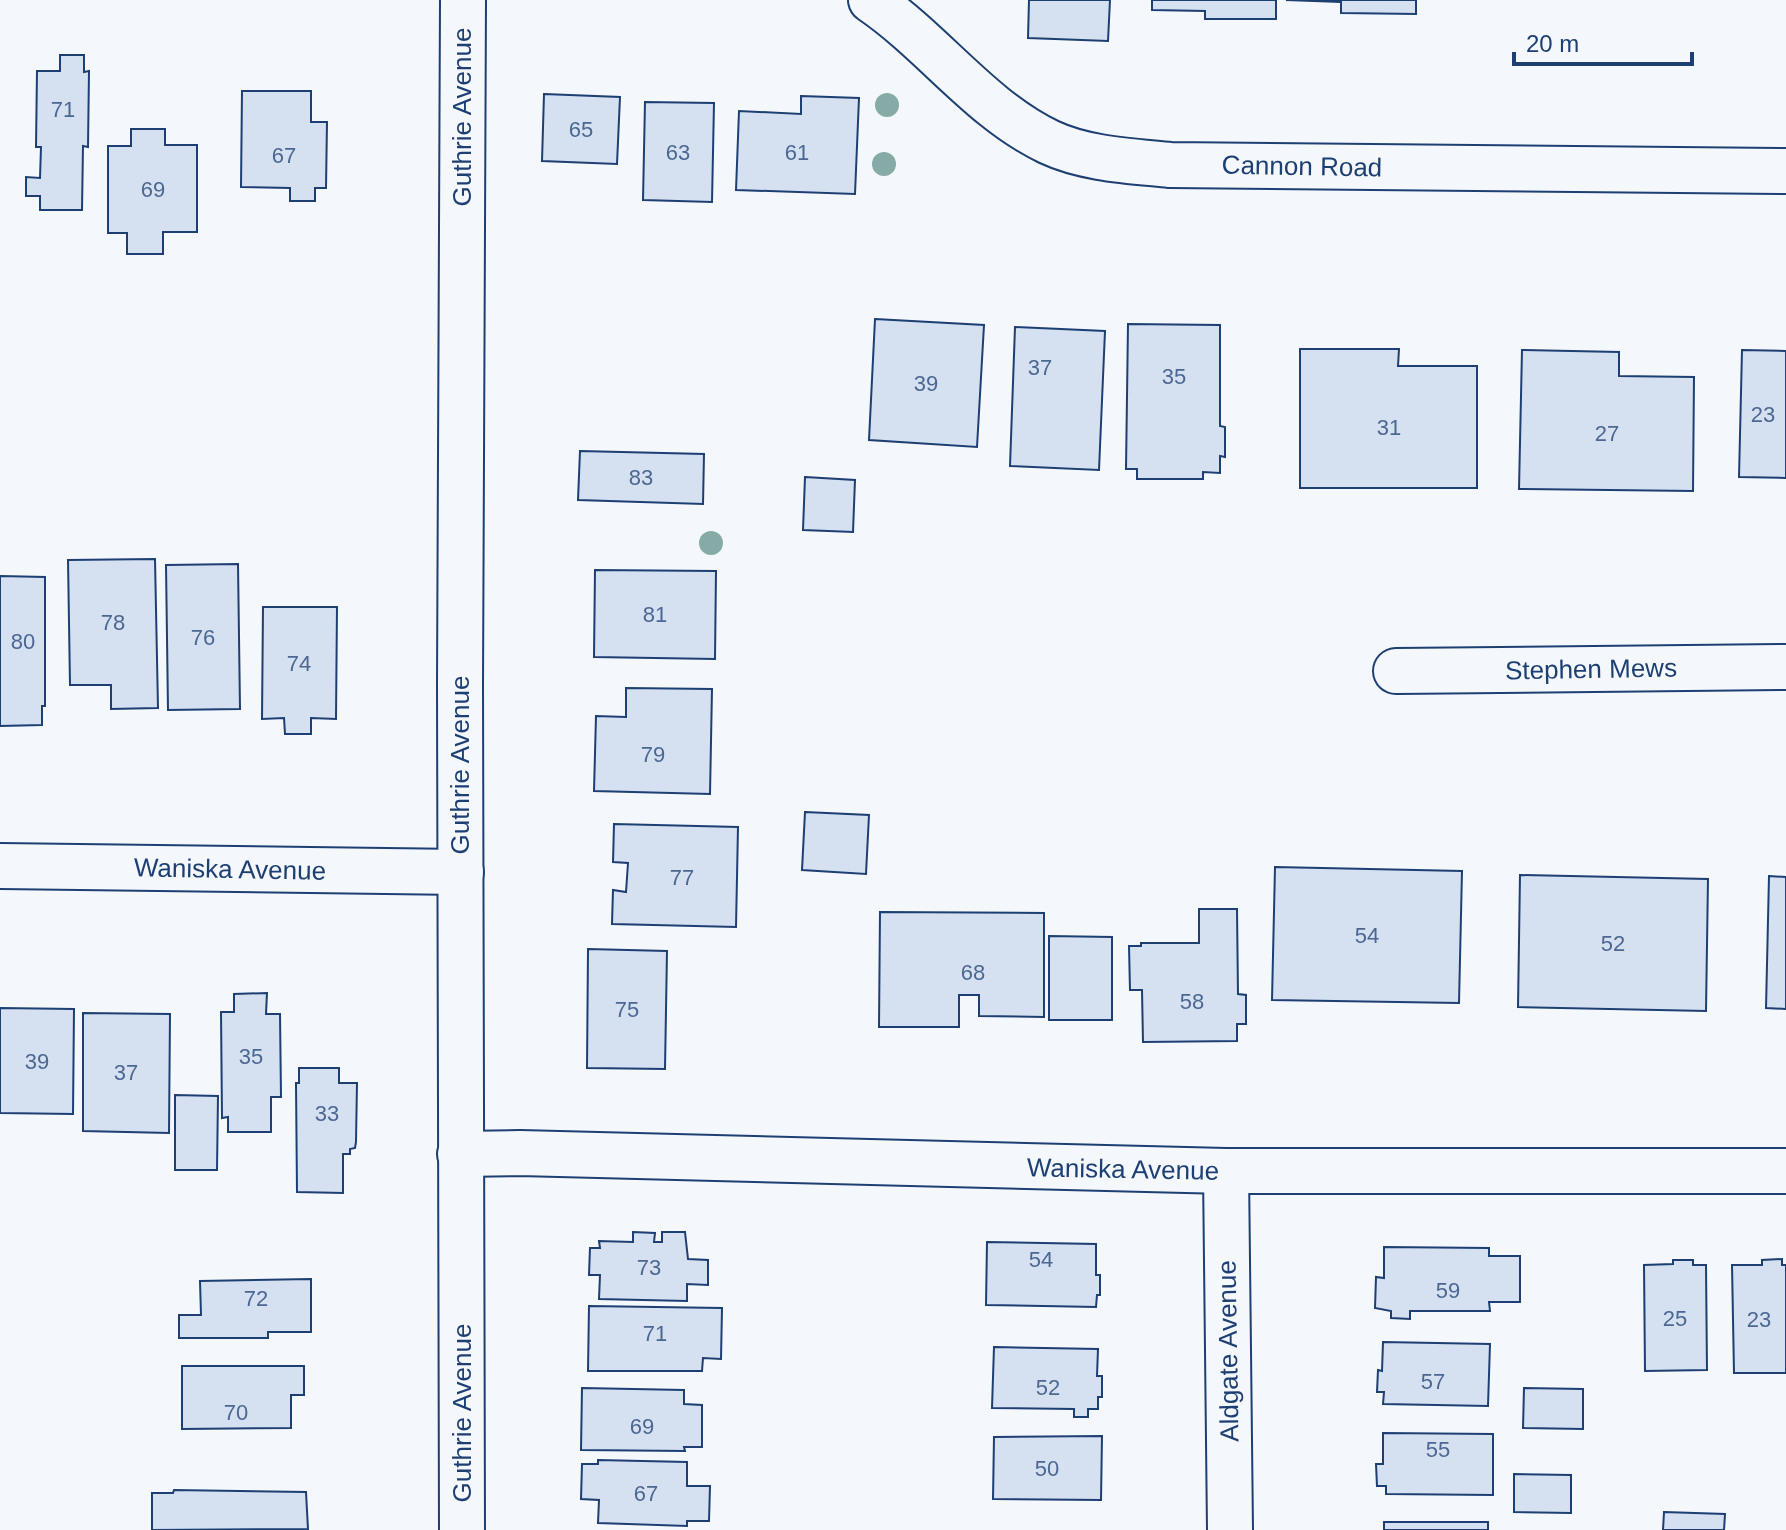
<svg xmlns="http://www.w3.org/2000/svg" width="1786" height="1530" font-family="Arial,sans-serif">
<rect width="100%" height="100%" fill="#f4f7fb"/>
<g fill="#d5e0f0" stroke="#1d3f73" stroke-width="2">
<path d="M1029,0H1110L1108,41L1028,38Z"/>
<path d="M1152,0H1276V19H1205V11L1152,10Z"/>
<path d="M1286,0H1416V14L1341,13V2Z"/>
<path d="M60,55H84V72L89,71L88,147L83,146L82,210H40V196H26V177L40,178L41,147H36L37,71H60Z"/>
<path d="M242,91H311V122H327L326,188H315V201H290V188L241,187Z"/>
<path d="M544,94L620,97L617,164L542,161Z"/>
<path d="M801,96L859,98L855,194L736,190L739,111L801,114Z"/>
<path d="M645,102L714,103L712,202L643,200Z"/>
<path d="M131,129H165V145H197V232H163V254H127V233H108V146H131Z"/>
<path d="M875,319L984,325L977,447L869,440Z"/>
<path d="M1128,324L1220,325V426L1225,427V457L1220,456V473L1203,472V479H1137V469H1126Z"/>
<path d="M1015,327L1105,331L1099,470L1010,466Z"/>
<path d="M1300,349H1399L1398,366H1477V488H1300Z"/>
<path d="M1522,350L1619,352V376L1694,377L1693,491L1519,489Z"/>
<path d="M1742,350L1786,351V478L1739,477Z"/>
<path d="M580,451L704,454L703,504L578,500Z"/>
<path d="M805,477L855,480L853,532L803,530Z"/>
<path d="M155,559L158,708L111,709V685H70L68,560Z"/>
<path d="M238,564L240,709L168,710L166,565Z"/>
<path d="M595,570L716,571L715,659L594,657Z"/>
<path d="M0,576L45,577V706H42V725L0,726Z"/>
<path d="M263,607H337L336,719L311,718V734H285L284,718L262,719Z"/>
<path d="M626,688L712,689L710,794L594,791L596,716L626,717Z"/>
<path d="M805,812L869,815L866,874L802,870Z"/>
<path d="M614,824L738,827L736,927L612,924L613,890L626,892L628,863L613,862Z"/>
<path d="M1275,867L1462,871L1459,1003L1272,1000Z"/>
<path d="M1520,875L1708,879L1706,1011L1518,1007Z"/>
<path d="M1769,876L1786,877V1009L1766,1008Z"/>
<path d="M1199,909H1237L1238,994L1246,995V1024H1237V1041L1143,1042L1142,990H1130L1129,946H1141V943H1199Z"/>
<path d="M880,912L1044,913V1017L979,1016V995H959V1027H879Z"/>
<path d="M1049,936L1112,937V1020H1049Z"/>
<path d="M588,949L667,951L665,1069L587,1068Z"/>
<path d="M267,993L266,1014H280L281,1097H271V1132H228V1117L222,1118L221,1012H234V994Z"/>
<path d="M0,1008L74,1009L73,1114L0,1113Z"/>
<path d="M83,1013L170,1014L169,1133L83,1131Z"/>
<path d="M299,1068H339V1083H357L356,1142L355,1148L350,1149V1154H343V1193L297,1192L296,1083H299Z"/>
<path d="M175,1095L218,1096L217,1170H175Z"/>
<path d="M633,1232L655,1233L654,1242H662V1232H685L688,1259L708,1260V1285L687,1284V1301L599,1299L600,1275H589L590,1248H600L599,1241L633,1242Z"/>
<path d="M987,1242L1096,1244V1275H1100V1295H1097L1096,1307L986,1305Z"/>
<path d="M1384,1247L1489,1248V1256H1520V1302H1489L1490,1311H1410V1319L1391,1318V1311L1375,1308L1376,1277L1384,1278Z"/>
<path d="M1782,1259V1265H1786V1373H1734L1732,1265H1762V1260Z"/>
<path d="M1673,1260H1693V1265H1706L1707,1370L1645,1371L1644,1265L1673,1264Z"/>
<path d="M311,1279V1332H268V1338H179V1315H201L200,1281Z"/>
<path d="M589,1306L722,1308L721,1359L703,1358L702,1371H588Z"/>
<path d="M1383,1342L1490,1344L1488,1406L1383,1404L1384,1392H1377L1378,1370L1382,1371Z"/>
<path d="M994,1347L1098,1349L1097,1376H1102V1397H1098V1409H1088V1417H1074V1409L992,1408Z"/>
<path d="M182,1366H304V1395H291V1428L182,1429Z"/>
<path d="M582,1388L684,1390V1404L702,1405V1447H684L685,1451L581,1450Z"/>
<path d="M1524,1388L1583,1389V1429L1523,1428Z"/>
<path d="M1383,1433L1493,1434V1495L1386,1494V1486H1377L1376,1464H1383Z"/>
<path d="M1102,1436L1101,1500L993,1499L994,1437Z"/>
<path d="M598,1460L687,1462V1486H710L709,1521H687V1526L598,1523L599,1500L581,1499L582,1464H598Z"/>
<path d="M1514,1474L1571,1475V1513L1514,1512Z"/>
<path d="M174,1490L306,1492L308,1529L152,1530V1493H173Z"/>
<path d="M1664,1512L1725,1514L1724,1530H1663Z"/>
<rect x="1384" y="1522" width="104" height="8"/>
</g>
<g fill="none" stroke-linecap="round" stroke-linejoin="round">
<g stroke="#1d3f73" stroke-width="48">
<g id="street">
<path d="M871,0C934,43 980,109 1049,142C1085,159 1130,161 1170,165L1786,171"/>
<path d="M1396,671L1786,667"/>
<path d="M0,866L461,872"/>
<path d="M460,1154L520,1153L1226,1171H1786"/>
<path d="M1226,1171L1230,1530"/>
<path d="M462,1530L460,685L463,0"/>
</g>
</g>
<use href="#street" stroke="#f4f7fb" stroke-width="44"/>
</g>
<g fill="#86aba6">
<circle cx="887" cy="105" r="12"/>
<circle cx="884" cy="164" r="12"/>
<circle cx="711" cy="543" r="12"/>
</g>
<g text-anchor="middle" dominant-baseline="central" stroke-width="6" stroke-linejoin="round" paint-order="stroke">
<g font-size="22" fill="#4b6792">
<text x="63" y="109">71</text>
<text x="581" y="129">65</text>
<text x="678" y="152">63</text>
<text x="797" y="152">61</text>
<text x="284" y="155">67</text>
<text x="153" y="189">69</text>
<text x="1040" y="367">37</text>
<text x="1174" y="376">35</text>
<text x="926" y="383">39</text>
<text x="1763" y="414">23</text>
<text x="1389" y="427">31</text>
<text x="1607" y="433">27</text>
<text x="641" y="477">83</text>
<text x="655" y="614">81</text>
<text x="113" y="622">78</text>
<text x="203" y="637">76</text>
<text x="23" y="641">80</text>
<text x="299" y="663">74</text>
<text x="653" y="754">79</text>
<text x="682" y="877">77</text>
<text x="1367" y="935">54</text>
<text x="1613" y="943">52</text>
<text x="973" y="972">68</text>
<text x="1192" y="1001">58</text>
<text x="627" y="1009">75</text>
<text x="251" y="1056">35</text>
<text x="37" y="1061">39</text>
<text x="126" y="1072">37</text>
<text x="327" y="1113">33</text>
<text x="1041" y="1259">54</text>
<text x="649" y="1267">73</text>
<text x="1448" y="1290">59</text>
<text x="256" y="1298">72</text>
<text x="1675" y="1318">25</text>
<text x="1759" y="1319">23</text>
<text x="655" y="1333">71</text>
<text x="1433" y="1381">57</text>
<text x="1048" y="1387">52</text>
<text x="236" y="1412">70</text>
<text x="642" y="1426">69</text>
<text x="1438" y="1449">55</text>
<text x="1047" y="1468">50</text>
<text x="646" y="1493">67</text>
</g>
<g font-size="26" fill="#1d3f73" stroke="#f4f7fb">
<text transform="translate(462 117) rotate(-90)">Guthrie Avenue</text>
<text transform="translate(1302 166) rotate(1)">Cannon Road</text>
<text transform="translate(1591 669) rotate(-1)">Stephen Mews</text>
<text transform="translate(460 765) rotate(-90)">Guthrie Avenue</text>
<text transform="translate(230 869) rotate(1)">Waniska Avenue</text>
<text transform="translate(1123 1169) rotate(1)">Waniska Avenue</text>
<text transform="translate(1228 1351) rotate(-91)">Aldgate Avenue</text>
<text transform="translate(462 1413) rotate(-90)">Guthrie Avenue</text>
</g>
</g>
<path d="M1514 52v12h178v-12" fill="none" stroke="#1d3f73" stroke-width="4"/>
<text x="1526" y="52" font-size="24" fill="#1d3f73" stroke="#f4f7fb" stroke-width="6" paint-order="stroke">20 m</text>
</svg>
